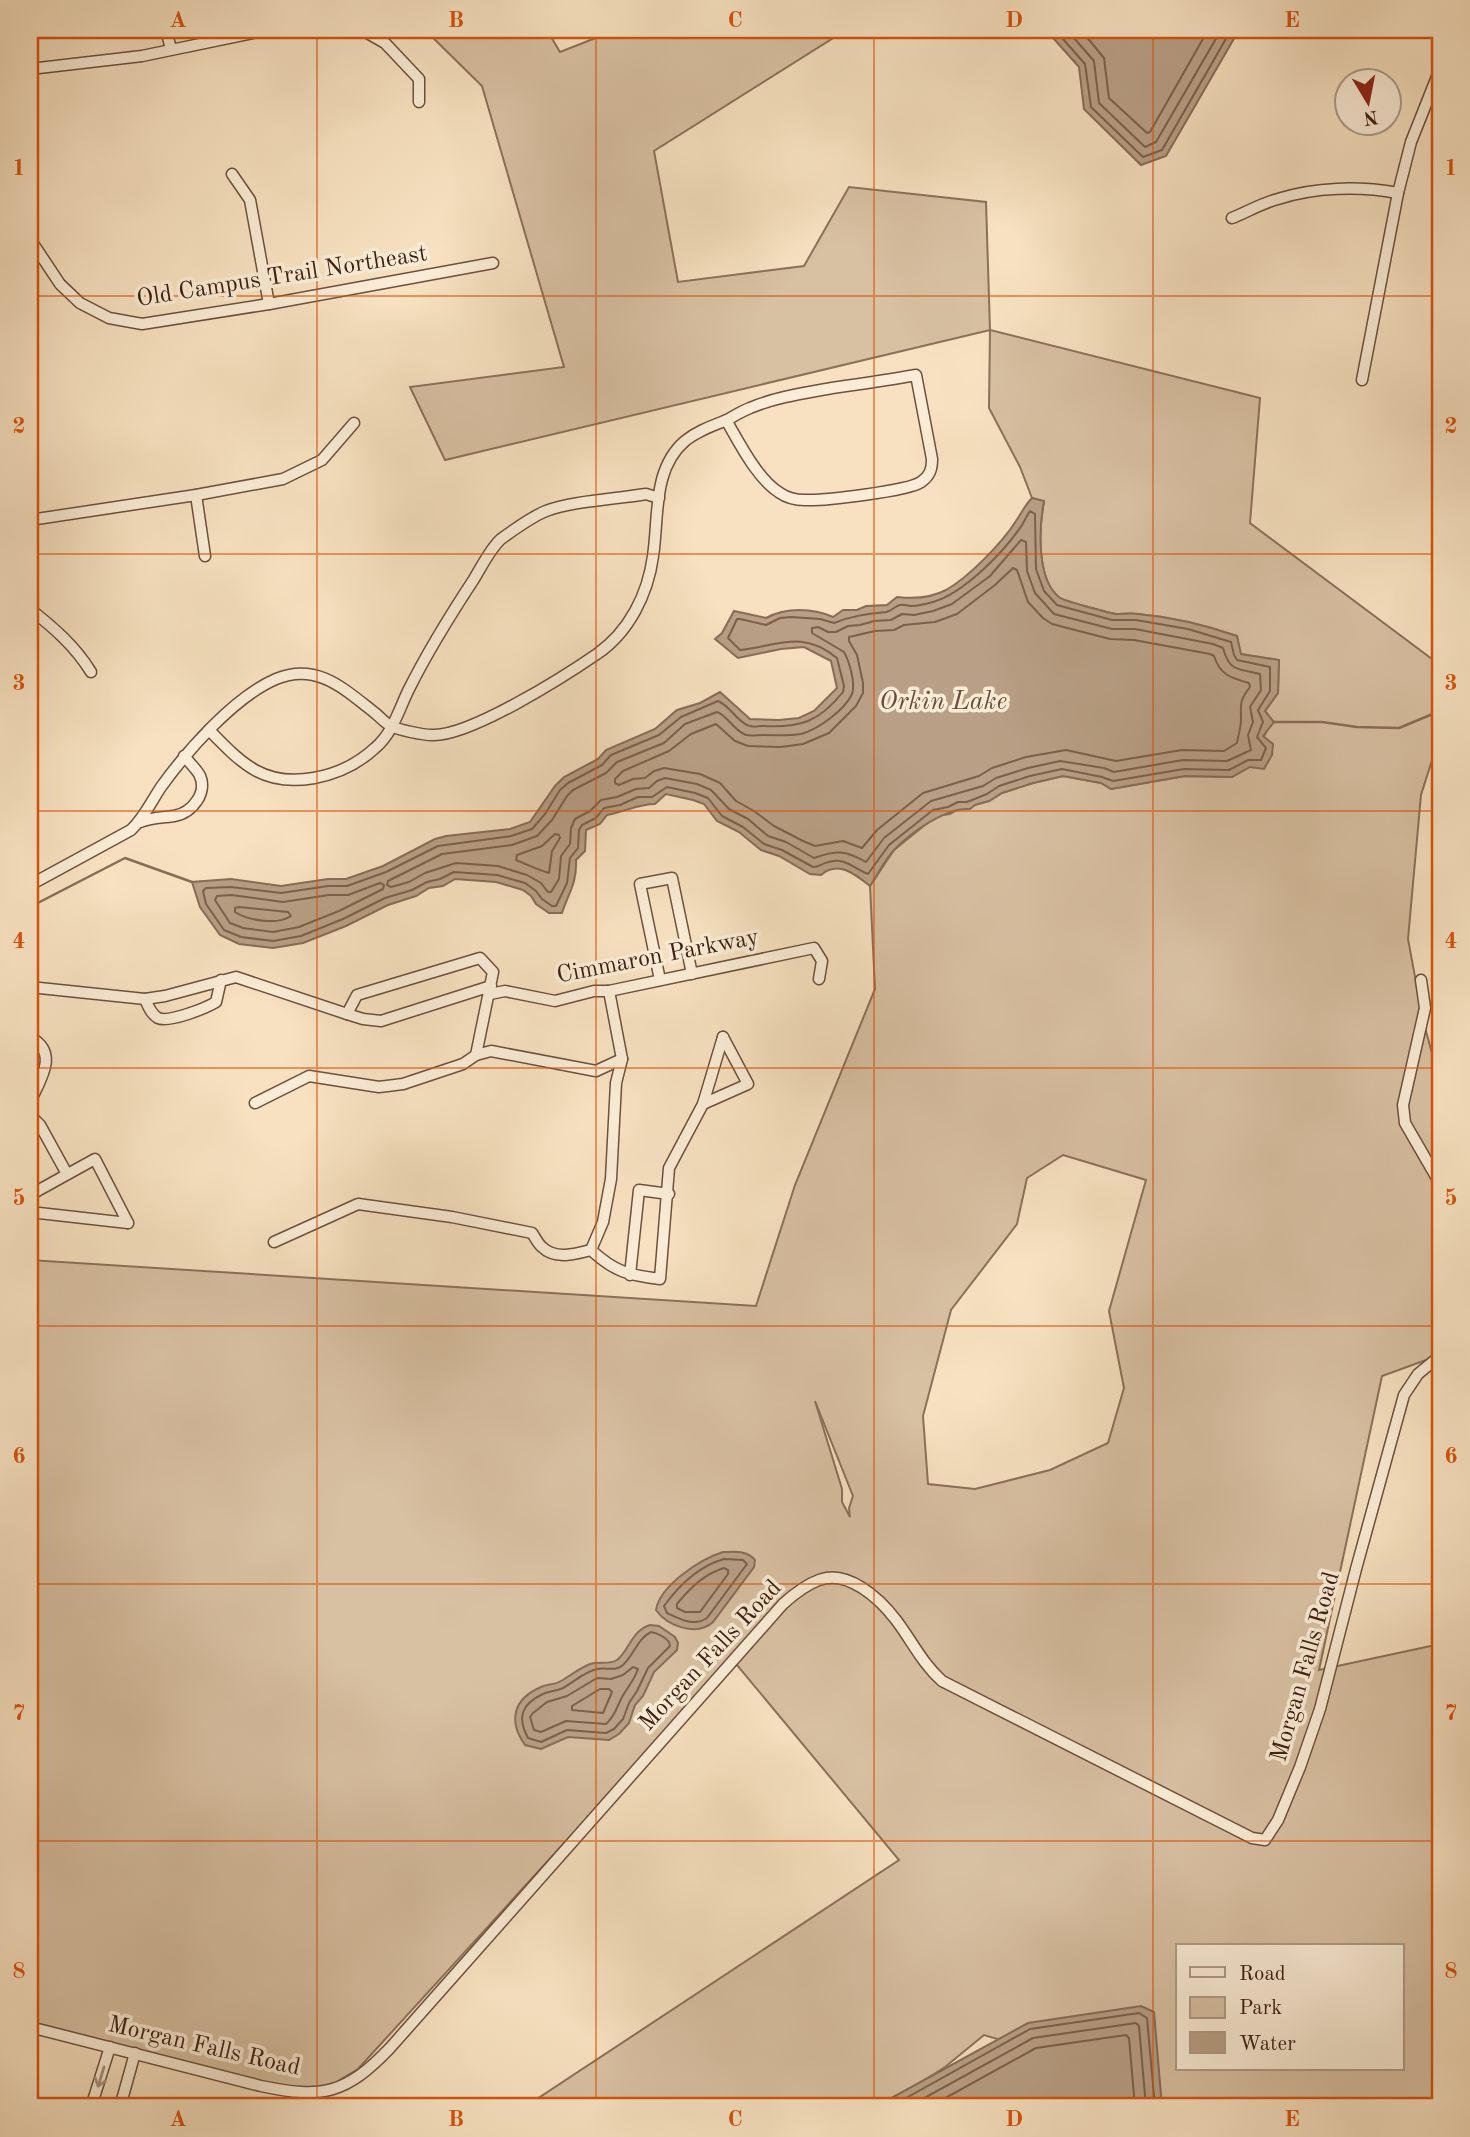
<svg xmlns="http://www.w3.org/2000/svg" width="1470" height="2137" font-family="'Old Standard TT',serif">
<rect width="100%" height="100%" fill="#f7e1c0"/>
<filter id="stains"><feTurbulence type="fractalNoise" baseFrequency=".00286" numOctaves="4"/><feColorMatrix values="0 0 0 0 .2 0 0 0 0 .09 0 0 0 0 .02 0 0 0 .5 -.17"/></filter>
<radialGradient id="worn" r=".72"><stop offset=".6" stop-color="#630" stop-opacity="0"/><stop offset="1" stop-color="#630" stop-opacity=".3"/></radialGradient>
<path fill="#d8c0a2" stroke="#8c705a" stroke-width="2" fill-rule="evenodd" d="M425,30H547L560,52L616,30H846L654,151L678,282L804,266L849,187L986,202L990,330L1260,398L1250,523L1440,665V735L1421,795L1408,939L1423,1020L1440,1083V1355L1382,1376L1319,1670L1440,1644V2107H1133L1025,2047L984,2035L945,2067L883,2107H533L537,2099L899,1860L732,1659L358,2069L311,2097L30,2027V1260L756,1306L795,1185L875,989L870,886L894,850L936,816L950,814L960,808L989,801L1002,793L1033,783L1063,776L1101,783L1111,789L1185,776L1232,777L1250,766L1268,728L1265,711L1278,693L1279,660L1240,654L1237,636C1205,625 1171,617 1138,614C1131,613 1124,614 1116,614C1110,613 1064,601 1060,598C1036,581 1039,528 1044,502L1032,498L1020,467L989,408L990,330L445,460L410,387L564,367L482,86ZM1063,1155L1146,1180L1109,1311L1124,1388L1108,1443L1050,1470L975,1489L928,1484L923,1416L951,1310L1017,1224L1027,1178ZM815,1401L853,1496L849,1508L850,1517L842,1502V1489ZM1178,1946H1402V2069H1178Z"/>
<g fill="#b89f85" stroke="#886c57" stroke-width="2">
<path d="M1046,30H1239L1166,156L1141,165L1084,109L1079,67Z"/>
<path d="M1032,498L1044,501C1039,527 1036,580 1060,598C1064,601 1110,613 1116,614C1124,614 1131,613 1138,614C1171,617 1205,625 1237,636L1241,654L1279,660L1278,693L1265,711L1274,722L1263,736L1273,744L1272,755L1264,769L1250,767L1232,777L1185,776L1111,789L1101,783L1063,776L1033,783L1002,793L989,801L975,805L970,809C946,807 912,832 895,849C885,859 878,874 870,886C855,874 838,860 821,875L810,874L779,856L761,850L739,832L717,821L704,804L693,800L666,794L655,804C638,804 624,812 607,815L600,824L586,830L585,851L576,860C577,883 569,892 562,913H549L536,904L531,896L523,890L496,882L455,879L443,886L429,888L416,896L388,905L346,926L303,943L273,948L239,944L220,935L200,907L192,882L231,879L281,886L328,879H346L383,866L435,839L446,836L510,829L530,822L555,786L564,777L598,759L606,750L655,729L677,710L700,703L720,692L750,719L779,720L799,718L814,711L837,688L831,661L804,647L781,649L738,658L715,639L722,633L734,611L766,618C786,607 813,608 833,617L843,610H857L866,606L887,605L897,597C914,599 931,598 946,590C969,577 1002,543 1016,521C1022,512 1025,505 1032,498Z"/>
<path d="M723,1552C735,1552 747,1550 755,1560L754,1567L713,1622C697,1637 667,1626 656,1610C660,1585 701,1559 723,1552Z"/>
<path d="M650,1625L659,1626L675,1637L678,1643L677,1650L654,1672L643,1696L635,1705L629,1723L619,1734L609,1740L568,1737L541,1749L525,1745C508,1721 513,1699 541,1687C547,1684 555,1685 561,1681C571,1675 580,1668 590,1664C599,1661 609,1665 617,1660C629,1651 631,1631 650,1625Z"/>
<path d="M1141,2006L1154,2012L1162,2107H875L1028,2023Z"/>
</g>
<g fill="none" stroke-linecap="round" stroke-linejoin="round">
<g stroke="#7c604c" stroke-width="2">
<path d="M1055,30L1085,64L1091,107L1143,157L1162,150L1231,30"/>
<path d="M1067,30L1094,61L1099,103L1145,147L1156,142L1221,30"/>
<path d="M1081,30L1104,58L1109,98L1147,133L1150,132L1208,30"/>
<path d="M1030,511L1035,514L1036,569L1044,591L1057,605L1112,620H1136L1188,629L1231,642L1234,655L1237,660L1270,667V691L1258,710L1263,722L1257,737L1266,748L1261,760H1248L1229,770L1184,769L1113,781L1102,777L1062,769L1030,776L999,786L987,794L967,802H958L948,807L933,810L889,845L868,874C855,869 845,857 829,862C822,863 820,867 813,867L782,850L764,844L743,827L722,816L708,798L695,793L667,787L652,797H638L620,805L604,808L596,818L582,825L579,830L578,848L570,858L567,883L556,906H552L542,899L536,891L525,883L497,875L454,872L440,879L427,882L412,890L385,898L343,919L301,936L273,941L241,937L224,930L206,904L203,891L206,888L231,887L281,893L328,886H347L386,872L438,846L511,836L532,829L545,814L560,790L568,783L602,765L611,755L659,735L681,717L718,701C730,706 736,720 747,725C751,728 758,726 763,726C800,728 819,722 843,692L844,686L837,658C802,629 778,646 740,650L728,638L737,619H740L766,625L780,618L791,617L820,619L834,623C851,616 867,614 886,612C892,611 895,606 900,605C904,604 907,606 911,606C918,606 926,604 933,602C964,593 1004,552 1022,525C1025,520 1027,515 1030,511Z"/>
<path d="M1021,540L1026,542L1027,571L1035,593L1054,614L1112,629H1135L1213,644L1223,648C1230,673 1238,668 1260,674L1261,690L1250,707L1253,722L1248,735L1251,750L1227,761L1183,760L1114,772L1104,768L1060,761L1028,768L996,778L983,786L931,801L884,838L866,862C845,850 836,850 814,858L786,842L768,836L748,819L729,809L711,790L697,784L665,778L657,781L649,788L636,789L617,797L601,800L590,811L575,819L571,828L570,844L561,856L559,879L551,892H548L541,883L527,875L498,866L456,863L425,873L409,882L391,887L387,885L388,881L442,854L512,845L537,836L552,820L567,796L573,790L606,773L617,762L664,743L685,724L717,712C728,716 734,731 746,735C752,736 757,735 763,735C776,735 788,736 801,734C817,730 845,710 852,694C856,683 849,661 844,652L812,633V628L818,627L828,632H836L848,626L860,625L874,621L891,620L902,614L914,615L933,611L952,604L990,576Z"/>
<path d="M1013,568L1017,570L1028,602L1043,618L1052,624L1110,639L1134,640L1210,654L1214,656C1220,675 1231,678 1249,683L1250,687C1239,701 1241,704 1241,720C1241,727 1238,736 1237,743L1224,751L1182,750L1116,761L1066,750L1026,757L992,768L979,776L923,793L877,830L862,848L843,841L815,846L803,841L774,826L754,811L736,801L720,783L700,774L664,768L654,771L645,778L633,779L619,785L615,783V779L623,771L669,751L691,734L716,724L735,741L748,746L781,747L803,744L829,733L856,706L863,693V683L857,655L849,641V637L875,631L894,630L904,625L935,622L957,614L995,585Z"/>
<path d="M555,834L559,835L560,838L552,851L549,873C543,872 523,863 516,860L517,855L542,846Z"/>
<path d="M380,883L384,885L383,889L339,911L299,927L273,932L243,928L230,923L215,900L217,896L231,895L283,902L329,895H348Z"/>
<path d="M239,907L288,912L291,916C278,925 249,921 235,912V908Z"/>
<path d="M724,1559L743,1560L747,1564L707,1618C694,1627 680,1619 667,1613L664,1606C680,1584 699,1566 724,1559Z"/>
<path d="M724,1568L728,1570V1574L700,1612H685L677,1608V1604C690,1588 704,1574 724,1568Z"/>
<path d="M651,1632C658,1633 670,1639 670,1646L648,1668L637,1691L629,1703L623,1719L614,1729L606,1733L567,1730L541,1742L528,1738C517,1718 521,1704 543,1694C549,1691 557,1691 563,1688C574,1682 584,1672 597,1669C606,1667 615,1672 623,1665C634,1655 637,1639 651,1632Z"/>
<path d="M633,1667L638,1669C634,1681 626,1689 621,1699C616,1709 615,1716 606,1724L566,1721L541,1732L534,1730L530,1717L533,1713L547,1702L567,1696L597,1678L611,1679L623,1675Z"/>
<path d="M600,1689H609L612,1692L603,1713L572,1710V1706Z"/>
<path d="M890,2107L1030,2029L1139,2013L1147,2018L1155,2107"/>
<path d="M908,2107L1033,2038L1136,2023L1139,2026L1146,2107"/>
<path d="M929,2107L1036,2048L1126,2035L1129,2038L1135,2107"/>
</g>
<g stroke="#886c57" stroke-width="2.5">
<path d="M1274,722H1322L1357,727L1399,728L1440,711"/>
<path d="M30,907L125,858L192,882"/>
</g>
<g stroke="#6d503e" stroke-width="13">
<g id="minor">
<path d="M166,30L171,49"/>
<path d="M362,30L385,43L419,79V102"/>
<path d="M30,69L142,56L267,30"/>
<path d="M232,174L250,200L269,304"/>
<path d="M1232,218C1247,212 1262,203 1278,199C1315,187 1359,186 1398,193"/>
<path d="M30,239L60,284L80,303L109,318L142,324L269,304L493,263"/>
<path d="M1362,380L1398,193L1411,142L1440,69"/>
<path d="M196,495L205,556"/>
<path d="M30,520L196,495L283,479L322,460L354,423"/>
<path d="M30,609C54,628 75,646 91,672"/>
<path d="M209,730C242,764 264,787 314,778C336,774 358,764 375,748C393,733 399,709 409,689C428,651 451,614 474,579C482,566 490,549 501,539C512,531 533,516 546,511C572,501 617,499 646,494L659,498"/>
<path d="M140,822C153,817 161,818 174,816C192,813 209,792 199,774C195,768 189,762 184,756"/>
<path d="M30,885L131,830C144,818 151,802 161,787C187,751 234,697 276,679C317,662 344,689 375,713C380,717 385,723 391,726C399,730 423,735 432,735C469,737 565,676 597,654C629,632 648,594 653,556C659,518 652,469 685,441C697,431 712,426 727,420C734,416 742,411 750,408C776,397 805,393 832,388C860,384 888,380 916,375L932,459C932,469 930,476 921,482C908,491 823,501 805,500C797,500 787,498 780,493C757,479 739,442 726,420"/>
<path d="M660,980L640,884L672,878L692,974"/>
<path d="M1421,980L1425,1008L1403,1105L1405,1123L1438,1180L1440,1193"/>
<path d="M30,987L145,999L165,996L236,977L347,1014L357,995L480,958L493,972L476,1055"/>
<path d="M490,994L505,991L555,1001L594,991H609L814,948L822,961L819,979"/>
<path d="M145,999C148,1006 151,1014 158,1018C169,1023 206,1008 216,1002L221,980"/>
<path d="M347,1014L363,1019L381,1021L491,986"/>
<path d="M30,1037C60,1053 40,1080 30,1102"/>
<path d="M255,1103L309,1076L379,1087L403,1084L463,1064L476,1055L491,1051L596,1071L622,1059"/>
<path d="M703,1104L748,1084L723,1037"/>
<path d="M30,1115L40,1125L67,1174"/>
<path d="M30,1195L95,1159L128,1223"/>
<path d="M30,1212L128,1223"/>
<path d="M274,1242L358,1204L452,1217L532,1233C535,1237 538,1244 542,1247C555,1260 576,1254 591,1250C615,1272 628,1275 660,1279L669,1168L703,1104L723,1037"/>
<path d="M591,1250L603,1222L611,1179L616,1083L622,1059L609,991"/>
<path d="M630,1275L639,1190L669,1194"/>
<path d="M30,2027L261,2086C323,2099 346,2094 390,2048L783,1604C794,1594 805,1585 819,1580C848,1569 880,1599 896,1620C912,1641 922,1663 942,1681L1252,1838L1265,1840L1278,1820L1300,1767L1320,1709L1356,1569L1404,1395L1418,1374L1440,1356"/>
<path d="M91,2107L110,2047"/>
<path d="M120,2107L135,2053"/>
</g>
</g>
<use href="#minor" stroke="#faecd6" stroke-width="10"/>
</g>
<defs><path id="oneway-shaft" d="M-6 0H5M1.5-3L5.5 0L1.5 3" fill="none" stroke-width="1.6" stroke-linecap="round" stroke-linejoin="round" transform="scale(1.75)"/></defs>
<use stroke="#a6907e" href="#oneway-shaft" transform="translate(101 2077) rotate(107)"/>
<path fill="none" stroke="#d7530d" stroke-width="2" stroke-opacity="0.55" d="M317,30V2107M596,30V2107M874,30V2107M1153,30V2107M30,296H1440M30,554H1440M30,811H1440M30,1068H1440M30,1326H1440M30,1584H1440M30,1841H1440"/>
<g text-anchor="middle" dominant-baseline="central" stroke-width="7" stroke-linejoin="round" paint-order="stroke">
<g font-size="24" fill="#3f2012" stroke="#faecd6">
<text transform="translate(282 277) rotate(-9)">Old Campus Trail Northeast</text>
<text transform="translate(658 957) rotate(-11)">Cimmaron Parkway</text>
<text transform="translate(711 1656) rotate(-47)">Morgan Falls Road</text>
<text transform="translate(1306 1667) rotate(-74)">Morgan Falls Road</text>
<text transform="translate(204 2047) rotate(13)">Morgan Falls Road</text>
</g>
<g font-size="26" font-style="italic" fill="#694c3a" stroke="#faecd6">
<text x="943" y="702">Orkin Lake</text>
</g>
</g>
<rect width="1470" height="2137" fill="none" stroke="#f7e1c0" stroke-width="77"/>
<rect x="1176" y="1944" width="228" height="126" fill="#faecd6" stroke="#af9a88" stroke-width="2"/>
<rect x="1190" y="1967" width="35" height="10" fill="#faecd6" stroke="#af9a88" stroke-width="2"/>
<text x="1239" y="1980" font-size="21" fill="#3f2012">Road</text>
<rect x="1190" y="1997" width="35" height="21" fill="#d8c0a2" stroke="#af9a88" stroke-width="2"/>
<text x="1239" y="2014" font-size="21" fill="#3f2012">Park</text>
<rect x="1190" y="2032" width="35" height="21" fill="#b89f85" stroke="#af9a88" stroke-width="2"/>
<text x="1239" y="2050" font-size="21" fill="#3f2012">Water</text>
<g transform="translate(1368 102) rotate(170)"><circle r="33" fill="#faecd6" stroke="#af9a88" stroke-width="2"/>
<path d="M0-5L12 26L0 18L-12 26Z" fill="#8f2418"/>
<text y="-10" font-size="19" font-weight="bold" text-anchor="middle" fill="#3f2012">N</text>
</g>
<rect x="38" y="38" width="1394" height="2060" fill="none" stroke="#d7530d" stroke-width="2.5"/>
<g font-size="23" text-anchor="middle" font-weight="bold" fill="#d7530d">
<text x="178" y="27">A</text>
<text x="456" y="27">B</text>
<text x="735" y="27">C</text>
<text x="1014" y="27">D</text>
<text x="1292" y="27">E</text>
<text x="19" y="175">1</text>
<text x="1451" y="175">1</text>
<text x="19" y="433">2</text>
<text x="1451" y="433">2</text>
<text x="19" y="690">3</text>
<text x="1451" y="690">3</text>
<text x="19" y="948">4</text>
<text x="1451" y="948">4</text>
<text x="19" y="1205">5</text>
<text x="1451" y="1205">5</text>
<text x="19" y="1463">6</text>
<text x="1451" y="1463">6</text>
<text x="19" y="1720">7</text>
<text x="1451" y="1720">7</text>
<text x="19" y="1978">8</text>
<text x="1451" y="1978">8</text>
<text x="178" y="2126">A</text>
<text x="456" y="2126">B</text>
<text x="735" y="2126">C</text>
<text x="1014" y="2126">D</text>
<text x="1292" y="2126">E</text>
</g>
<rect width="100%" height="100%" filter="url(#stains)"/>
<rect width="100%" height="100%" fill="url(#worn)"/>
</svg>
